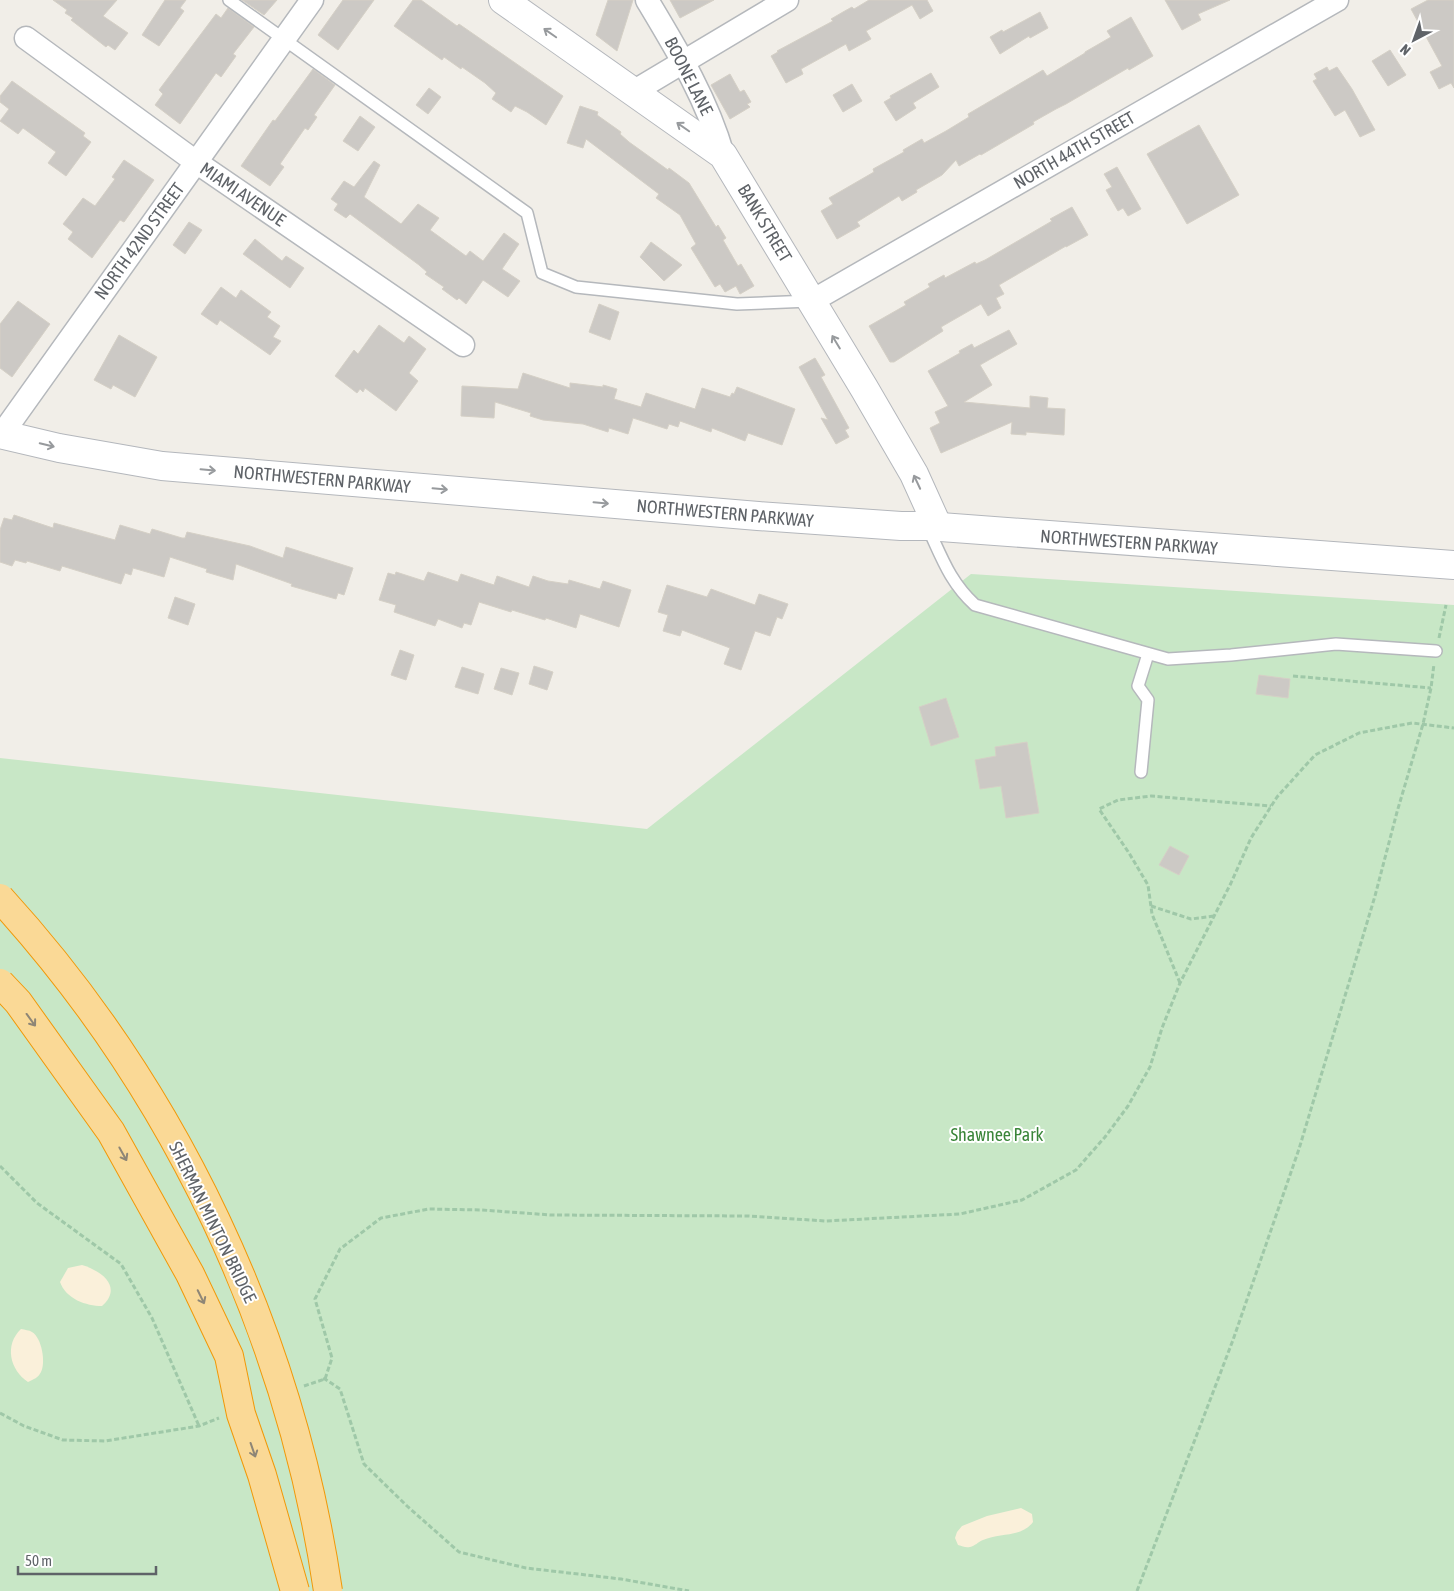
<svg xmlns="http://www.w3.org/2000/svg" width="1454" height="1591" font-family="'Asap Condensed',sans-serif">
<rect width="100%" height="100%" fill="#f1eee8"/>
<path fill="#c8e7c6" d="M971,574L1454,605V1591H0V758L647,829Z"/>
<g fill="#faf0da">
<path d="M82,1265C102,1271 123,1287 102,1306C86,1306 66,1299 60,1282L68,1268Z"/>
<path d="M21,1329C25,1330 29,1330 32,1332C42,1338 46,1363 41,1372C38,1378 34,1379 28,1382C10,1370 4,1345 21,1329Z"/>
<path d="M1021,1508L1032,1514L1033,1522C1021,1538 1000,1532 983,1540C978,1542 975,1546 970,1547C965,1548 963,1546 958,1545L955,1538L957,1532L962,1526L987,1516Z"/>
</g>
<g fill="#ccc9c5" stroke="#d5d0c6">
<path d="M53,0H117L103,16L128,33L115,50L108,45L106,47L71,20L73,18L65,13L67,10Z"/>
<path d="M165,0H186L180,8L184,11L159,46L142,35Z"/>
<path d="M242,0H277L264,15Z"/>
<path d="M343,0H374L338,50L318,35Z"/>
<path d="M413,0H421L457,26L459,24L563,96L546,125L527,112L515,106L511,112L492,99L496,93L485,83L462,67L461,69L444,57L442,60L394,26Z"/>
<path d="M608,0H633L617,51L596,35Z"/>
<path d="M670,0H714L680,18Z"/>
<path d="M869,0H927L933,11L920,19L912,5L866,31L871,39L849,51L846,44L801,69L803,74L786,83L771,56L778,52L777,51L833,21L831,19L843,12L852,7L854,9Z"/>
<path d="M1165,0H1230L1198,14L1201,20L1182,30Z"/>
<path d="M1428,0H1454V88L1451,83L1439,89L1430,72L1442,66L1411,9Z"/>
<path d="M228,8L254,27L233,54L236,56L221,77L216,73L180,124L155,105L163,94L159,90L216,14L221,18Z"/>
<path d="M1040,12L1048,28L1030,38L1029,36L1000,54L990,37L1002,30L1003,32Z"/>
<path d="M1131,17L1153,56L1129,70L1128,68L1066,104L1056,109L1033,122L1034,124L981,155L980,154L959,166L956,160L942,175L916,190L917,192L902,201L899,196L857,222L860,226L837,239L821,211L833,204L829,198L874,172L873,169L904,152L903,150L922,139L924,143L946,131L969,117L968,114L1043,70L1047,76L1085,53V52L1111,37L1107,31Z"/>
<path d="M1390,50L1406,75L1388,86L1372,61Z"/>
<path d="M1327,67L1329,71L1337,67L1352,89L1375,130L1360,137L1345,110L1335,116L1313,81L1317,79L1314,74Z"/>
<path d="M313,69L335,85L314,115L317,117L308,130L305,128L280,164L284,167L270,186L241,166L273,120L275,121Z"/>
<path d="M931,73L939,87L913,103L916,108L896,121L884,102L891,98L890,96Z"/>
<path d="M730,74L740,92L744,90L751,102L747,104L750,107L730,119L711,85Z"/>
<path d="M12,81L85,133L83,136L91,142L66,176L48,163L56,152L23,128L18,134L0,121L9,109L0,102V96Z"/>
<path d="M852,84L862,101L843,112L833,95Z"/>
<path d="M429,88L441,97L428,114L416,105Z"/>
<path d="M580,106L598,112L597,115L621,132L620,134L629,142L668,170L669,168L689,183L716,227L718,225L726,238L723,240L738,266L741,264L754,286L740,294L736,286L725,292L720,284L715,287L691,248L696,244L680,215L656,198L659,194L586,139L583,148L567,143Z"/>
<path d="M360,116L375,127L358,151L343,141Z"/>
<path d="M1199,125L1239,195L1187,224L1147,154Z"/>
<path d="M124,160L154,180L124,222L120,220L92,258L68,239L73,232L63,224L83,198L95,206L115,179L112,177Z"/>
<path d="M374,161L380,165L364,197L401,224L418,204L439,218L430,230L466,256L470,251L483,261L504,233L519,244L502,269L520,281L508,297L483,280L466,304L459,298L457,300L442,289L444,287L425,274L427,272L419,265L350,214L346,218L334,210L338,204L331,199L344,181L354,187Z"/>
<path d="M1117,167L1141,209L1128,216L1123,208L1118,211L1106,190L1112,187L1104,174Z"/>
<path d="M1072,207L1088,235L1066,247V246L999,285L1004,294L996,298L1001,308L988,316L981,304L941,327L943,331L894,362H890L869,326L906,305L904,302L930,287L928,284L944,275L945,278L975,262L976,264L985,260L1052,221L1050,219Z"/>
<path d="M189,222L202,230L185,254L173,245Z"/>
<path d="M255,239L282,261L286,256L304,268L290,288L243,254Z"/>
<path d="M651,242L682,265L664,281L640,257Z"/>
<path d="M221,287L236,298L241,290L271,312L267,317L280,326L273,337L281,341L270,355L220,320L217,325L201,314Z"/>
<path d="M18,301L50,324L12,377L0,368V324Z"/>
<path d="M599,304L619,312L610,340L589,332Z"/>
<path d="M379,325L404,343L409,336L426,349L409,373L418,381L396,411L365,388L363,392L360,389L357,393L335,376L354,350L358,354Z"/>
<path d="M1009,330L1017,344L980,365L992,385L964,402L1030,408V396L1048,398L1047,408L1065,409L1064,435L1026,432V435L1011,434L1012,422L941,453L930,428L940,423L935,412L948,406L928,371L960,353L959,351L972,344L974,348Z"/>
<path d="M119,335L157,357L135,397L113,385L111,389L94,380Z"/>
<path d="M815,358L825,375L821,377L849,428L845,430L849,437L836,444L821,418L828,420L799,367Z"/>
<path d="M523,373L570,388V383L603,387V385L617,389L614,399L641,407L646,393L695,409L702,388L730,397L732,393L734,394L737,387L795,409L782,445L748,433L745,441L712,428L711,432L680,421L678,427L669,424L667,429L633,418L628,434L609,428L608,432L583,424L543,420L530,416L531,413L495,402L494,418L461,416L462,386L518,389Z"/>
<path d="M14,515L53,528L54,523L115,540L120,525L150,534L152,529L182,538H185L187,532L250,546L283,558L286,547L353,568L344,595L338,593L336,599L291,586L292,584L236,564L233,580L206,572L207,569L170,557L164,577L133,568L131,575L125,573L121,584L62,566L60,571L27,561L26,563L15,560L12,566L0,562V530L4,518L12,520Z"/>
<path d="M396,572L424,581L428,572L458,582L461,574L494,585L497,576L529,587L533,576L548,581L568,584L569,580L600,589L603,581L631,590L619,627L580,614L576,628L546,618L545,620L512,610L511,612L479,602L471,625L464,623L462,628L438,619L435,626L394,612L396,605L379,600L388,573L395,575Z"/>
<path d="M667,585L707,597L711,589L755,605L759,594L788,604L782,619L777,617L770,636L755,631L741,670L724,664L730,648L682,630L680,636L663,631L668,615L658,612Z"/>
<path d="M175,597L195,604L188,625L168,618Z"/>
<path d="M400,650L414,655L406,680L391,675Z"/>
<path d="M534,666L553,672L547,690L529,684Z"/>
<path d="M462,667L484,674L478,694L455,687Z"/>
<path d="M501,668L519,673L512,695L494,689Z"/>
<path d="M1259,675L1290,679L1288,698L1256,694Z"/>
<path d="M946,698L959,737L931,746L919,707Z"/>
<path d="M1027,742L1039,813L1006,818L1001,786L980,789L975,760L996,756L995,747Z"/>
<path d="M1170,846L1189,856L1179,875L1159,865Z"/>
</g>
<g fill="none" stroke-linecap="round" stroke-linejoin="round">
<g stroke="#b5b8bc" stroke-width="14">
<g id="lane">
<path d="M229,0L527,213L542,273L576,287L737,304L810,301"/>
<path d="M928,528C942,558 950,582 975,605L1168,659L1231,655L1336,644L1436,651"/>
<path d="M1141,772L1148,700L1138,686L1148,654"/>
</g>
</g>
<g stroke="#b5b8bc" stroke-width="25">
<g id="street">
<path d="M647,0C677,50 707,99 723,155"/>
<path d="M26,38L196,162L463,345"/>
<path d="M633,92L787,0"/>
<path d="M812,301L1337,0"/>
<path d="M2,434L312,0"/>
</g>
</g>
<g stroke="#b4b7bc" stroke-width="30">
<g id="secondary">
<path d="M503,0L723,155L864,388L914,474L938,527"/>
<path d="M0,434L59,448L162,466L758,516L901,526H927L1454,565"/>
</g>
</g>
<g stroke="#9fc8a8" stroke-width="3" stroke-dasharray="5 2.5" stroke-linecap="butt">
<path d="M1439,638L1446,605"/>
<path d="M1293,676L1431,688"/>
<path d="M1151,906L1191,919L1214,916"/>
<path d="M1180,983L1152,914L1148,885L1129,853L1099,809L1118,800L1151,796L1271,806"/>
<path d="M0,1166L37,1203L121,1264L152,1318L199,1426L200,1425"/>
<path d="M323,1379H325L340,1389L364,1464L407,1506L459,1552L526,1568L621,1579L689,1591"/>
<path d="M304,1386L325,1379L332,1358L315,1299L340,1249L381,1218L429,1209L482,1210L551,1215L748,1216L826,1221L960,1214L1022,1200L1076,1170L1105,1137L1128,1106L1150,1067L1162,1028L1180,983L1231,883L1251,838L1277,797L1315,755L1359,733L1412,723L1454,728"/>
<path d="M0,1413L24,1426L63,1440L105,1441L199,1426L219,1418"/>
<path d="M1137,1591L1233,1340L1299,1149L1375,896L1397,812L1423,724L1431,688L1434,664"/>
</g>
<use href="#lane" stroke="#fff" stroke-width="11"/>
<use href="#street" stroke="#fff" stroke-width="22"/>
<use href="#secondary" stroke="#fff" stroke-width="28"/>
<g stroke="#f19808" stroke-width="30" stroke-linecap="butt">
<g id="highway-bridge">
<path d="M0,898C176,1091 290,1333 328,1591"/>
<path d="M0,983L18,1002L111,1132L190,1274L229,1356L241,1414L262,1475L295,1591"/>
</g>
</g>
<use href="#highway-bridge" stroke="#fad996" stroke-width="28"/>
</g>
<defs><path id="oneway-shaft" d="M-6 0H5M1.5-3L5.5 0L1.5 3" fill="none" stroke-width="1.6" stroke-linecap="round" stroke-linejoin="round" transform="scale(1.25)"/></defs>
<g stroke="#979a9d">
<use href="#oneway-shaft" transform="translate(550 33) rotate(-145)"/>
<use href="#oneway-shaft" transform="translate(683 127) rotate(-145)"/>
<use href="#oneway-shaft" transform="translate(836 342) rotate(-121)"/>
<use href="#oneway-shaft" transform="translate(47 445) rotate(14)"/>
<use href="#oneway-shaft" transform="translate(208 470) rotate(5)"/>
<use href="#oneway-shaft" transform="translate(917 482) rotate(-115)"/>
<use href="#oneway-shaft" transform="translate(440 489) rotate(5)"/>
<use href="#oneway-shaft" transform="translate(601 503) rotate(5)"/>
</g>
<g stroke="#8e8676">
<use href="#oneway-shaft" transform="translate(31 1020) rotate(54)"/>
<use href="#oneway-shaft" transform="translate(123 1154) rotate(61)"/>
<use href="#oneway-shaft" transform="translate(201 1297) rotate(64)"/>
<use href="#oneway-shaft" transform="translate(253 1450) rotate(71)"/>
</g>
<g text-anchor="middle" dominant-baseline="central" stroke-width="4" stroke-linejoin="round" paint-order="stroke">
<g font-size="18" fill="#5f6368" stroke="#fff">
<text transform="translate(689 76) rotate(63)">BOONE LANE</text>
<text transform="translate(1074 150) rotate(-30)">NORTH 44TH STREET</text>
<text transform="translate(243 194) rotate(34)">MIAMI AVENUE</text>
<text transform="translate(765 223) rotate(59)">BANK STREET</text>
<text transform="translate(139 241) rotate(-54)">NORTH 42ND STREET</text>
<text transform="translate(322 479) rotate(5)">NORTHWESTERN PARKWAY</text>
<text transform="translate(725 513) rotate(5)">NORTHWESTERN PARKWAY</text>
<text transform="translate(1129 542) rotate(4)">NORTHWESTERN PARKWAY</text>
<text transform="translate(213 1222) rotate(64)">SHERMAN MINTON BRIDGE</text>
</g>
<g font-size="18" fill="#3a8539" stroke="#fff">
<text x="997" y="1134">Shawnee Park</text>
</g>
</g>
<g transform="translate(1414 40) rotate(221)" stroke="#ffffff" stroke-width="4" paint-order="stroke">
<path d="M0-4L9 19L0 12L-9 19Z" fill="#5f6368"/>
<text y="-8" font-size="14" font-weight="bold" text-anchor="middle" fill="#5f6368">N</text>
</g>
<path d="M18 1566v8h138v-8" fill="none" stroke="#5f6368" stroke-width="2.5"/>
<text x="25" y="1566" font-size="15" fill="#5f6368" stroke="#ffffff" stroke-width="4" paint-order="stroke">50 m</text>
</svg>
